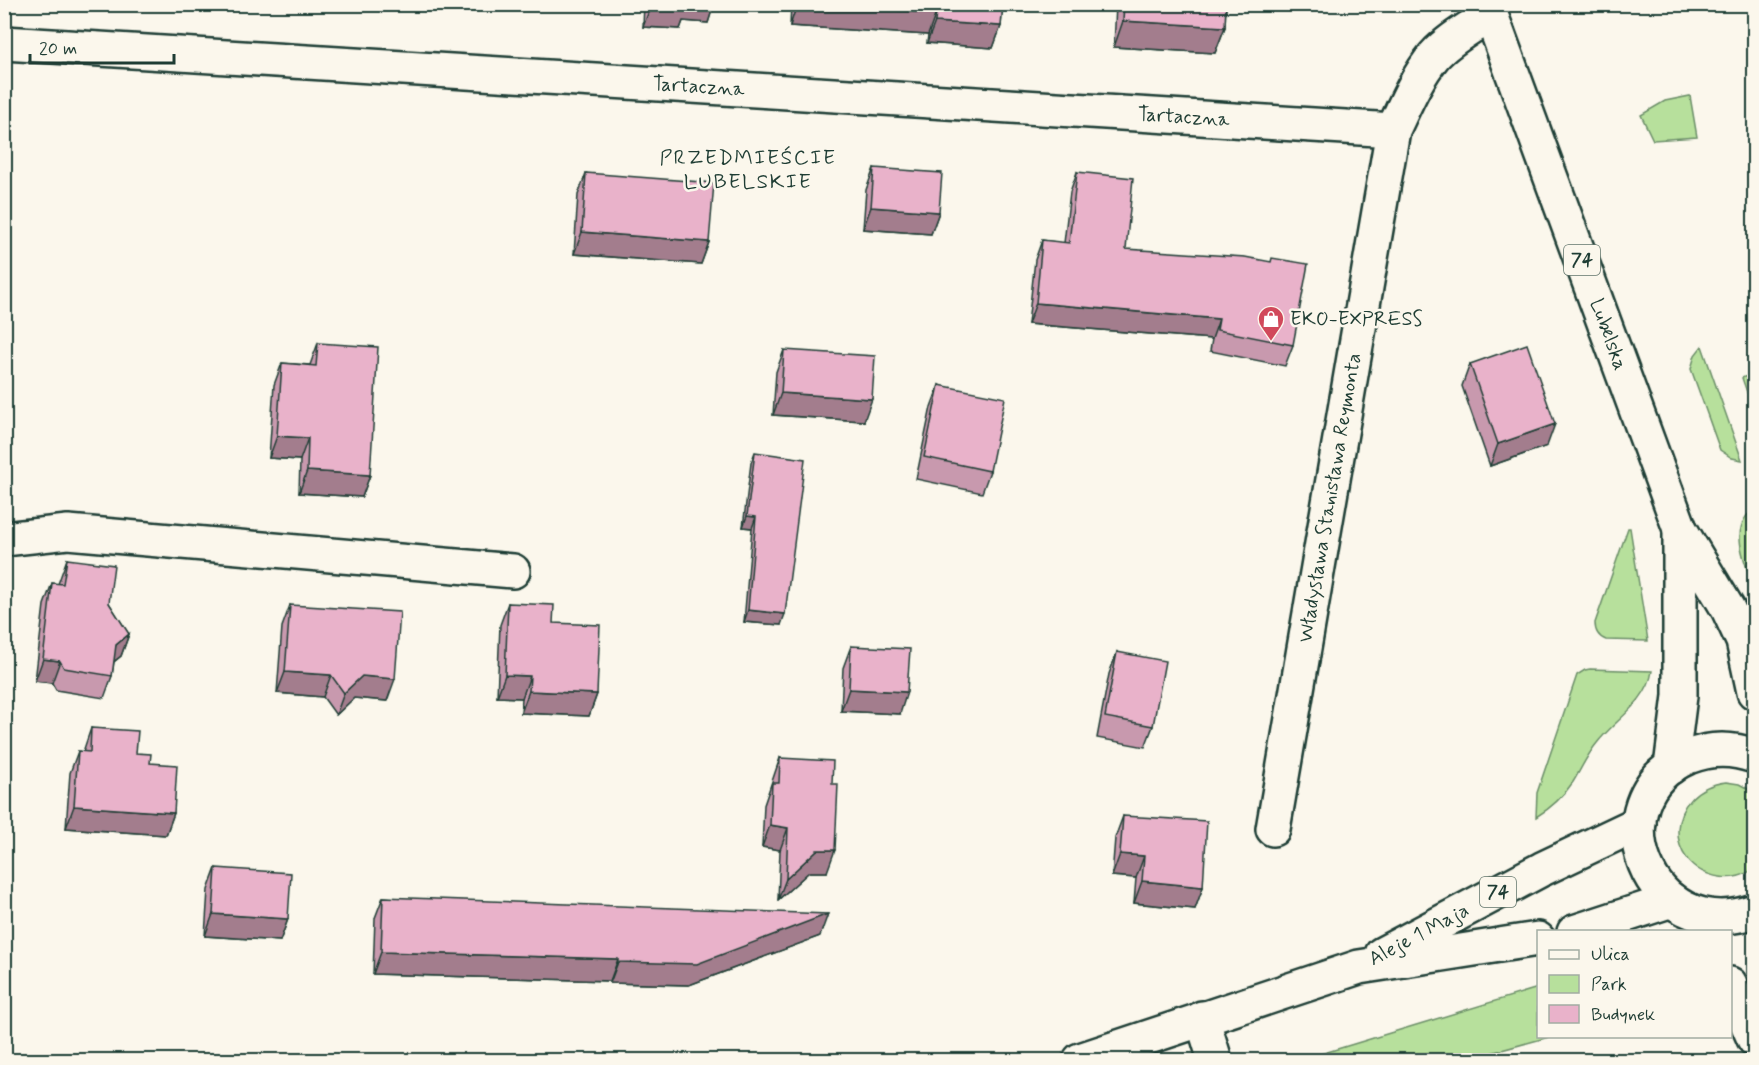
<svg xmlns="http://www.w3.org/2000/svg" width="1759" height="1065" font-family="Mynerve,sans-serif">
<rect width="100%" height="100%" fill="#fbf7ec"/>
<filter id="ink" filterUnits="userSpaceOnUse"><feTurbulence type="fractalNoise" baseFrequency=".0167" numOctaves="2"/><feDisplacementMap in="SourceGraphic" scale="12" xChannelSelector="R" yChannelSelector="G"/><feConvolveMatrix kernelMatrix="1 2 1 2 8 2 1 2 1" color-interpolation-filters="sRGB"/></filter>
<g filter="url(#ink)">
<g fill="#b7e09c" stroke="#6b8e68" stroke-width="1.5">
<path d="M1690,96L1697,137L1653,140L1641,115L1665,101Z"/>
<path d="M1702,346L1742,460L1732,458L1720,450L1691,369L1695,355Z"/>
<path d="M1754,373V412L1742,378Z"/>
<path d="M1754,509V588C1746,564 1727,528 1754,509Z"/>
<path d="M1628,528H1630L1648,641L1606,640C1598,637 1595,631 1595,623Z"/>
<path d="M1590,669L1652,671C1648,701 1614,721 1597,743C1587,755 1581,769 1573,782C1563,797 1551,808 1536,817L1537,793L1577,675L1585,670Z"/>
<path d="M1726,782L1739,784L1754,792V868C1745,876 1732,879 1720,877C1661,868 1665,789 1726,782Z"/>
<path d="M1538,988V1036L1549,1037L1465,1060H1301Z"/>
</g>
<g fill="none" stroke-linecap="round" stroke-linejoin="round">
<g stroke="#1f3d34" stroke-width="38">
<g id="minor">
<path id="s1" d="M4,43L1393,130"/>
<path d="M4,539L68,532L513,571"/>
<path id="s2" d="M1273,829L1393,130C1405,105 1416,78 1434,56C1449,39 1472,27 1491,14"/>
<path d="M1730,984L1754,1039"/>
<path d="M1202,1018L1215,1060"/>
</g>
</g>
<g stroke="#1f3d34" stroke-width="38">
<g id="major">
<path id="s3" d="M1487,4L1680,529L1728,609L1743,641L1754,692"/>
<path d="M1754,756C1732,748 1710,748 1688,757C1592,799 1647,948 1754,911"/>
<path d="M1671,767L1680,696V529"/>
<path d="M1574,932L1672,900"/>
<path d="M1382,954L1542,869L1639,823"/>
<path d="M1080,1060L1359,967L1538,939"/>
</g>
</g>
<use href="#minor" stroke="#fbf7ec" stroke-width="33"/>
<use href="#major" stroke="#fbf7ec" stroke-width="33"/>
</g>
<g fill="#c899ae" stroke="#1f3d34" stroke-width="1.5">
<path d="M644,4H714L708,23L683,21L680,29L643,27Z"/>
<path d="M791,4H1003L1001,26L993,48L927,43L928,35L790,26Z"/>
<path d="M1116,4H1226L1225,27L1215,53L1114,47Z"/>
<path d="M874,168L939,212L931,234L863,229L866,190Z"/>
<path d="M1077,172L1126,249L1293,345L1285,366L1210,351L1212,339L1028,324L1035,260L1042,240L1064,243L1070,192Z"/>
<path d="M586,173L709,242L701,264L574,254L578,195Z"/>
<path d="M318,343L370,475L362,497L299,493L300,460L269,458L274,385L282,363L310,365Z"/>
<path d="M784,350L864,421L773,415L776,372Z"/>
<path d="M1470,364L1547,446L1490,466L1462,386Z"/>
<path d="M939,385L990,471L982,493L916,479L931,407Z"/>
<path d="M755,452L781,625L744,622L752,528L743,527L751,463Z"/>
<path d="M67,559L109,603L129,634L121,656L114,662L112,676L104,698L56,690L52,683L35,681L44,605L52,583L58,584Z"/>
<path d="M508,603L553,623L597,694L589,716L521,713L522,698L497,697L500,625Z"/>
<path d="M290,605L387,701L354,698L336,715L323,697L277,693L282,627Z"/>
<path d="M851,646L900,714L841,711L843,668Z"/>
<path d="M1117,652L1153,726L1145,747L1097,738L1109,674Z"/>
<path d="M91,728L150,763L174,813L166,835L66,828L70,773L78,751L83,752Z"/>
<path d="M780,758L827,872H809L778,900L780,850L762,847L764,805Z"/>
<path d="M1123,816L1203,887L1195,909L1134,903L1136,878L1112,876L1115,838Z"/>
<path d="M216,868L288,919L280,941L205,936L208,890Z"/>
<path d="M383,897L820,936L689,985L610,983V981L373,974L375,918Z"/>
</g>
<g fill="#a37d8d" stroke="#1f3d34" stroke-width="1.5">
<path d="M714,4L708,23L683,21L680,29L643,27L651,5Z"/>
<path d="M797,4H808L936,13L928,35L790,26Z"/>
<path d="M1123,21L1225,27L1215,53L1114,47Z"/>
<path d="M935,22L1001,26L993,48L927,43Z"/>
<path d="M871,207L939,212L931,234L863,229Z"/>
<path d="M582,232L709,242L701,264L574,254Z"/>
<path d="M1036,303L1219,319L1212,339L1028,324Z"/>
<path d="M781,393L872,399L864,421L773,415Z"/>
<path d="M1555,424L1547,446L1490,466L1498,444Z"/>
<path d="M277,436L308,438L300,460L269,458Z"/>
<path d="M307,471L370,475L362,497L299,493Z"/>
<path d="M747,516L756,517L752,528L743,527Z"/>
<path d="M748,610L785,614L781,625L744,622Z"/>
<path d="M129,634L121,656L108,666L116,645Z"/>
<path d="M43,659L60,661L52,683L35,681Z"/>
<path d="M285,672L331,675L323,697L277,693Z"/>
<path d="M505,675L530,676L522,698L497,697Z"/>
<path d="M362,676L395,679L387,701L354,698L336,715L344,693Z"/>
<path d="M849,689L907,692L900,714L841,711Z"/>
<path d="M529,691L597,694L589,716L521,713Z"/>
<path d="M74,806L174,813L166,835L66,828Z"/>
<path d="M770,825L788,828L780,850L762,847Z"/>
<path d="M817,850H835L827,872H809L778,900L786,879Z"/>
<path d="M1120,854L1144,856L1136,878L1112,876Z"/>
<path d="M1142,881L1203,887L1195,909L1134,903Z"/>
<path d="M213,914L288,919L280,941L205,936Z"/>
<path d="M828,914L820,936L689,985L610,983L618,962Z"/>
<path d="M381,952L618,959L610,981L373,974Z"/>
</g>
<g fill="#e9b2ca" stroke="#1f3d34" stroke-width="1.5">
<path d="M688,4V7L651,5V4Z"/>
<path d="M808,4H1003L1001,26L935,22L936,13Z"/>
<path d="M1124,4H1226L1225,27L1123,21Z"/>
<path d="M874,168L942,173L939,212L871,207Z"/>
<path d="M1077,172L1133,178L1126,249L1245,257L1271,262L1272,258L1308,264L1293,345L1217,330L1219,319L1036,303L1042,240L1069,243Z"/>
<path d="M586,173L714,183L709,242L582,232Z"/>
<path d="M318,343L378,347L370,475L307,471L308,438L277,436L282,363L316,366Z"/>
<path d="M1527,344L1555,424L1498,444L1470,364Z"/>
<path d="M784,350L875,356L872,399L781,393Z"/>
<path d="M939,385L1005,398L990,471L924,457Z"/>
<path d="M755,452L805,459L785,614L748,610L756,517L747,516Z"/>
<path d="M67,559L114,565L109,603L129,634L116,645L112,676L64,668L60,661L43,659L52,583L63,584Z"/>
<path d="M508,603L554,605L553,623L600,625L597,694L529,691L530,676L505,675Z"/>
<path d="M290,605L400,612L395,679L362,676L344,693L331,675L285,672Z"/>
<path d="M851,646L910,649L907,692L849,689Z"/>
<path d="M1117,652L1165,661L1153,726L1105,717Z"/>
<path d="M91,728L138,731L136,753L151,754L150,763L177,765L174,813L74,806L78,751L90,752Z"/>
<path d="M780,758L833,761L832,784H838L835,850H817L786,879L788,828L770,825L772,783H779Z"/>
<path d="M1123,816L1207,821L1203,887L1142,881L1144,856L1120,854Z"/>
<path d="M216,868L291,873L288,919L213,914Z"/>
<path d="M383,897L828,914L697,964L618,962V959L381,952Z"/>
</g>
</g>
<defs>
<g id="shop-pin" transform="scale(1.35)"><path d="M0 17L-7.5 6A9.5 9.5 0 1 1 7.5 6Z" fill="#d1495b" stroke="#fbf7ec"/><path d="M-5-2.5h2.3a2.7 3.5 0 0 1 5.4 0H5L5.5 6h-11ZM-1.5-2.5h3a1.5 2.3 0 0 0-3 0Z" fill="#fff"/></g>
</defs>
<g fill-rule="evenodd">
<use href="#shop-pin" x="1271" y="319"/>
</g>
<g text-anchor="middle" dominant-baseline="central" stroke-width="5" stroke-linejoin="round" paint-order="stroke">
<g fill="#fbf7ec" stroke="#61756b" stroke-width="1.5">
<rect x="1564" y="245" width="36" height="30" rx="4.5"/>
<rect x="1480" y="877" width="36" height="30" rx="4.5"/>
</g>
<g font-size="18" font-weight="bold" fill="#1f3d34">
<text x="1582" y="260">74</text>
<text x="1498" y="892">74</text>
</g>
<g font-size="20" fill="#1f3d34" stroke="#fbf7ec">
<text stroke="none"><textPath href="#s1" startOffset="696">Tartaczna</textPath></text>
<text stroke="none"><textPath href="#s1" startOffset="1182">Tartaczna</textPath></text>
<text stroke="none"><textPath href="#s3" startOffset="352">Lubelska</textPath></text>
<text stroke="none"><textPath href="#s2" startOffset="336">Władysława Stanisława Reymonta</textPath></text>
<text transform="translate(1419 935) rotate(-28)">Aleje 1 Maja</text>
</g>
<g font-size="20" fill="#1f3d34" stroke="#fbf7ec" text-anchor="start">
<text x="1290" y="319">EKO-EXPRESS</text>
</g>
<g font-size="21" letter-spacing="1.5" fill="#1f3d34" stroke="#fbf7ec">
<text x="748" y="158">PRZEDMIEŚCIE<tspan x="748" dy="24">LUBELSKIE</tspan></text>
</g>
</g>
<rect width="1759" height="1065" fill="none" stroke="#fbf7ec" stroke-width="24"/>
<rect x="12" y="12" width="1735" height="1041" fill="none" stroke="#1f3d34" stroke-width="2" filter="url(#ink)"/>
<rect x="1537" y="930" width="195" height="108" fill="#fbf7ec" stroke="#a3ada2" stroke-width="1.5"/>
<rect x="1549" y="950" width="30" height="9" fill="#fbf7ec" stroke="#a3ada2" stroke-width="1.5"/>
<text x="1591" y="960" font-size="18" fill="#1f3d34">Ulica</text>
<rect x="1549" y="975" width="30" height="18" fill="#b7e09c" stroke="#a3ada2" stroke-width="1.5"/>
<text x="1591" y="990" font-size="18" fill="#1f3d34">Park</text>
<rect x="1549" y="1005" width="30" height="18" fill="#e9b2ca" stroke="#a3ada2" stroke-width="1.5"/>
<text x="1591" y="1020" font-size="18" fill="#1f3d34">Budynek</text>
<path d="M30 54v9h144v-9" fill="none" stroke="#1f3d34" stroke-width="3"/>
<text x="39" y="54" font-size="18" fill="#1f3d34" stroke="#fbf7ec" stroke-width="4.5" paint-order="stroke">20 m</text>
</svg>
